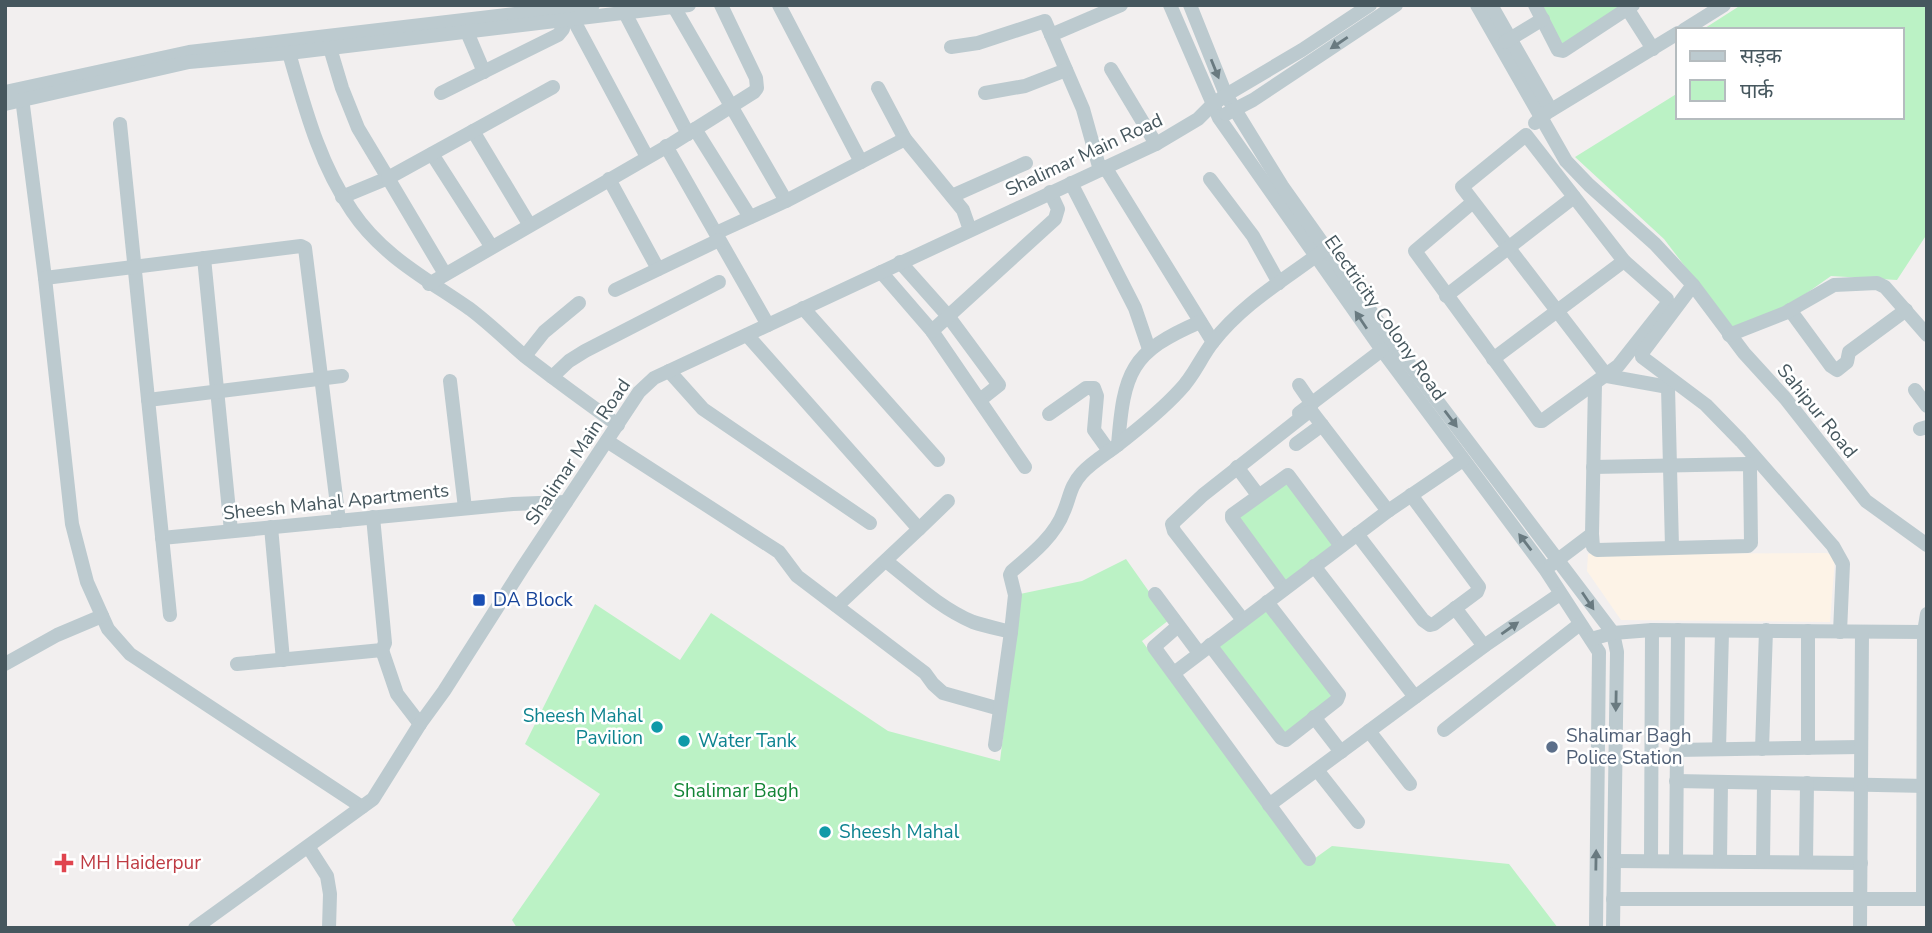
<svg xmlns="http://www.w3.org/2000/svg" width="1932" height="933" font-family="'Nunito Sans','Noto Sans Devanagari',sans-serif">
<rect width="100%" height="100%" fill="#f2efef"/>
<path fill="#fdf3e7" d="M1827,553L1835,558L1830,622L1621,620L1587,571L1588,554Z"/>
<g fill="#bbf2c5">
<path d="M1539,5H1622L1564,46Z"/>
<path d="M1741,5H1927V234L1897,280L1831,276L1787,307L1732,328L1664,239L1575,157L1678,93V117H1902V30H1702Z"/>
<path d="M1286,480L1335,546L1284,583L1235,517Z"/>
<path d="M1126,559L1169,620L1142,641L1307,864L1332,846L1509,864L1558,928H517L512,920L600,794L525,744L595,604L680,660L711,613L888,731L1000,761L1020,594L1082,581Z"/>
<path d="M1267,607L1335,697L1284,736L1215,646Z"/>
</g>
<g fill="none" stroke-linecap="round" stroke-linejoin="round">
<g stroke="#bccacf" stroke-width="14">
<path d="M779,5L861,162"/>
<path d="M1170,5L1219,118L1382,350L1545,569L1599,652L1596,928"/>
<path d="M1190,5L1226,95L1282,186L1391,340L1613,633L1617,652L1613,928"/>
<path d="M1477,5L1566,161L1589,185L1655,244L1693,285L1744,353L1785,398L1866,501L1927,545"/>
<path d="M1491,5L1551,110"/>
<path d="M1535,5L1558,50L1563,51L1633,5"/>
<path d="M1625,5L1653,49"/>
<path d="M674,7L786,201"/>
<path d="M625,13L688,134"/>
<path d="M573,19L647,157"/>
<path d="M1684,30L1724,5"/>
<path d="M467,32L484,72"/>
<path d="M1051,35L1121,5"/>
<path d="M1505,42L1543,19"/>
<path d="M951,47L978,43L1045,21L1083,109L1100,170"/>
<path d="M330,48L342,88L358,128L388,178L342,197"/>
<path d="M289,53C305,108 319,163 352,211C382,256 427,279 470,309C490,324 508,342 527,358C557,381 587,403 618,425"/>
<path d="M1111,69L1156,144"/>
<path d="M878,88L905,139L963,210L970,230"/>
<path d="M21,90L45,278L72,524L87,582L108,629L130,654L362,807"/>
<path d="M5,92L189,52L593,5"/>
<path d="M441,93L558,35L563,29V20"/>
<path d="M985,93L1025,86L1066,70"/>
<path d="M5,104L189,62L289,53L689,5"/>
<path d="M1226,114L1253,100L1396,5"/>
<path d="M1535,123L1548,112L1678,33"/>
<path d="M120,124L170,615"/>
<path d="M695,129L750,217"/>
<path d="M473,131L529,224"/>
<path d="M666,146L768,325"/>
<path d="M432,154L491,246"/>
<path d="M1105,167L1213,342"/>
<path d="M609,179L658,269"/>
<path d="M1210,179L1253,236L1279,283"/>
<path d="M1071,183L1135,308L1149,349"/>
<path d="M952,196L1026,163"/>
<path d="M1473,202L1415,251L1539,421H1542L1618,366L1667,304V299L1624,261L1526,135L1462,187L1607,376L1668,387L1672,547"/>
<path d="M716,233L786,201L905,139"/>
<path d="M204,258L231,531"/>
<path d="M900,262L948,316L999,385L980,400"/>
<path d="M881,272L932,331L1025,467"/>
<path d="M445,274L388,178L553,87"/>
<path d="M45,278L301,246L305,248L339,521"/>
<path d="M429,284L673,143L754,92L757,88L756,78L721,5"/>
<path d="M1693,285L1642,353V357L1706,405L1741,441L1833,546L1843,564L1840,632"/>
<path d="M615,290L719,240"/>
<path d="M1446,296L1574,197"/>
<path d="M803,308L938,460"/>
<path d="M1790,310L1831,366L1837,370L1847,362L1849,352L1906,310"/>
<path d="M932,331L1055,219L1058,209L1050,192"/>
<path d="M747,335L919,529L837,606"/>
<path d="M1729,335L1785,313L1834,285L1877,283L1885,287L1927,335"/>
<path d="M525,356L544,332L579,303"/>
<path d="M1493,359L1624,261"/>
<path d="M669,371L703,409L870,523"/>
<path d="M552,377L569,361L585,351L719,282"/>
<path d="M450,381L465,508"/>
<path d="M1299,385L1312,404"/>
<path d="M1915,390L1927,406"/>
<path d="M148,400L342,376"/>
<path d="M1299,413L1382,350"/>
<path d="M1049,414L1086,388H1094L1097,396L1094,430L1109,451"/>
<path d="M1920,429L1927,427"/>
<path d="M607,441L779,552L797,576L925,673L933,684L943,693L1000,709"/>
<path d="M1296,444L1322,425"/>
<path d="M1118,445C1124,372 1130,352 1200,322"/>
<path d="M1237,467L1258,495"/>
<path d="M271,527L283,660"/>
<path d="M919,529L948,501"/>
<path d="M1357,534L1423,620L1430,625L1434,624L1477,592L1479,587L1411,495"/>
<path d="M1592,534L1593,547L1597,550L1748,546L1751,543L1750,468L1747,464L1593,467"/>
<path d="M162,538L513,504L566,502"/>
<path d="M886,561C914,583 940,608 973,622C985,626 999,629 1011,632"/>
<path d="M1551,565L1592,534L1595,384"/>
<path d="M1314,566L1415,697"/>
<path d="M1284,589L1232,518V515L1288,475L1341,546"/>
<path d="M1155,594L1199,653"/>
<path d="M1455,608L1484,646"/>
<path d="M1243,620L1174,531L1172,524L1203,495L1307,413L1312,412L1388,511"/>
<path d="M1178,626L1154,647L1309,859"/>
<path d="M1924,632L1927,614"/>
<path d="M1591,639L1613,633L1652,630L1924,632L1923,899"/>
<path d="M1210,645L1281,738L1286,740L1337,700L1339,695L1267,602"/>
<path d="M382,650L397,694L420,724"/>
<path d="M5,664L57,635L102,616"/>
<path d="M237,664L382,650L385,643L373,517"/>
<path d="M1174,673L1388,511L1463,460"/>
<path d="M1314,717L1341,752"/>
<path d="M1444,730L1580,624"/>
<path d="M1369,731L1410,784"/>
<path d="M995,745L1011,632L1015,595L1010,575L1012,571C1031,555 1055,536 1064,511C1070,497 1070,486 1082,473C1091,463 1104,455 1115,447C1137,430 1161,411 1180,390C1194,376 1201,357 1213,342C1243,303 1286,279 1324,250"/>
<path d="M1808,748V631"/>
<path d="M1719,749L1722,632"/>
<path d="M1762,749L1766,630"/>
<path d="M1676,750L1860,747"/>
<path d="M1317,770L1358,822"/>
<path d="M1676,781L1927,786"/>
<path d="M1269,805L1484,646L1560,594"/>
<path d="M309,848L327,876L330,894L329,928"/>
<path d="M1614,861L1861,863"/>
<path d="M1651,861L1652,630"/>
<path d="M1676,861L1678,630"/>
<path d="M1720,861L1721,782"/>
<path d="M1763,861L1764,783"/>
<path d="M1806,862L1807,783"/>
<path d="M1613,899H1927"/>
<path d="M195,928L373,799L420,724L444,691L523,567L639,392L654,378L1156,144L1198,119L1212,105L1226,95L1302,50L1370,5"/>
<path d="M1860,928L1862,632"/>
</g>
</g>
<defs><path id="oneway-solid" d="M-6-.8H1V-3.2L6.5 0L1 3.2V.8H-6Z" transform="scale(1.75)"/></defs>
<g fill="#697a80">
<use href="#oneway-solid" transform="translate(1339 43) rotate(146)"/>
<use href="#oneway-solid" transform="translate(1215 69) rotate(68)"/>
<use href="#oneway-solid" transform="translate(1361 320) rotate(-124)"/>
<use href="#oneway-solid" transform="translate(1451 419) rotate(53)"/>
<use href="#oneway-solid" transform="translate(1525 542) rotate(-127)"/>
<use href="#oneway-solid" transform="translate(1588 601) rotate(56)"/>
<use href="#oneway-solid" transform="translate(1510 628) rotate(-35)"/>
<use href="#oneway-solid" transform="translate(1616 701) rotate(91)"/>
<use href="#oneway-solid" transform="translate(1596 860) rotate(-89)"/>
</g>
<rect fill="#1a4fb4" stroke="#fff" stroke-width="2.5" x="472" y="593" width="14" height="14" rx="3.5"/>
<g fill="#0f9aa8" stroke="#fff" stroke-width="2.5">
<circle cx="657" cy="727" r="7"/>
<circle cx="684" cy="741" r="7"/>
<circle cx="825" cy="832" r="7"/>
</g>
<circle fill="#5c6f8a" stroke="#fff" stroke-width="2.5" cx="1552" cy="747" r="7"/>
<path fill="#e0444e" stroke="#fff" stroke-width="2.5" d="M60.5 852.5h7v7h7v7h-7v7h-7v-7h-7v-7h7z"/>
<g text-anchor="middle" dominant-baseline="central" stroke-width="5" stroke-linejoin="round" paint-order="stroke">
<g font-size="19" fill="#46575e" stroke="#fff">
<text transform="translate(1084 155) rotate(-25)">Shalimar Main Road</text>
<text transform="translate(1385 318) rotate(55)">Electricity Colony Road</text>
<text transform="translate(1817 411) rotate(51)">Sahipur Road</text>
<text transform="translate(578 452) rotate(-56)">Shalimar Main Road</text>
<text transform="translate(336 502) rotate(-6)">Sheesh Mahal Apartments</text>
</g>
<g font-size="19" fill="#164399" stroke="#fff" text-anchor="start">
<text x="493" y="600">DA Block</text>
</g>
<g font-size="19" fill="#0d838f" stroke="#fff" text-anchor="start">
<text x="643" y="716" text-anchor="end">Sheesh Mahal<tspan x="643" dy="22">Pavilion</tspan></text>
<text x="698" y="741">Water Tank</text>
<text x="839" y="832">Sheesh Mahal</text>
</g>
<g font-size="19" fill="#4e5e75" stroke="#fff" text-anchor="start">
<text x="1566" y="736">Shalimar Bagh<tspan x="1566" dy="22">Police Station</tspan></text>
</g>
<g font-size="19" fill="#128435" stroke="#fff">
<text x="736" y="791">Shalimar Bagh</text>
</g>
<g font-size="19" fill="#be3a42" stroke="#fff" text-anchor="start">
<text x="80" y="863">MH Haiderpur</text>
</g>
</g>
<rect width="1932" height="933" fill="none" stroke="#46575e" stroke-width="14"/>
<rect x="1676" y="28" width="228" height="91" fill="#ffffff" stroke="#b5bcbf" stroke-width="2"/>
<rect x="1690" y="51" width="35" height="10" fill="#bccacf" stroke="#b5bcbf" stroke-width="2"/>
<text x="1740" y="63" font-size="21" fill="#46575e">सड़क</text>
<rect x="1690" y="80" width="35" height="21" fill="#bbf2c5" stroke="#b5bcbf" stroke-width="2"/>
<text x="1740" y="98" font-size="21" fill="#46575e">पार्क</text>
</svg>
